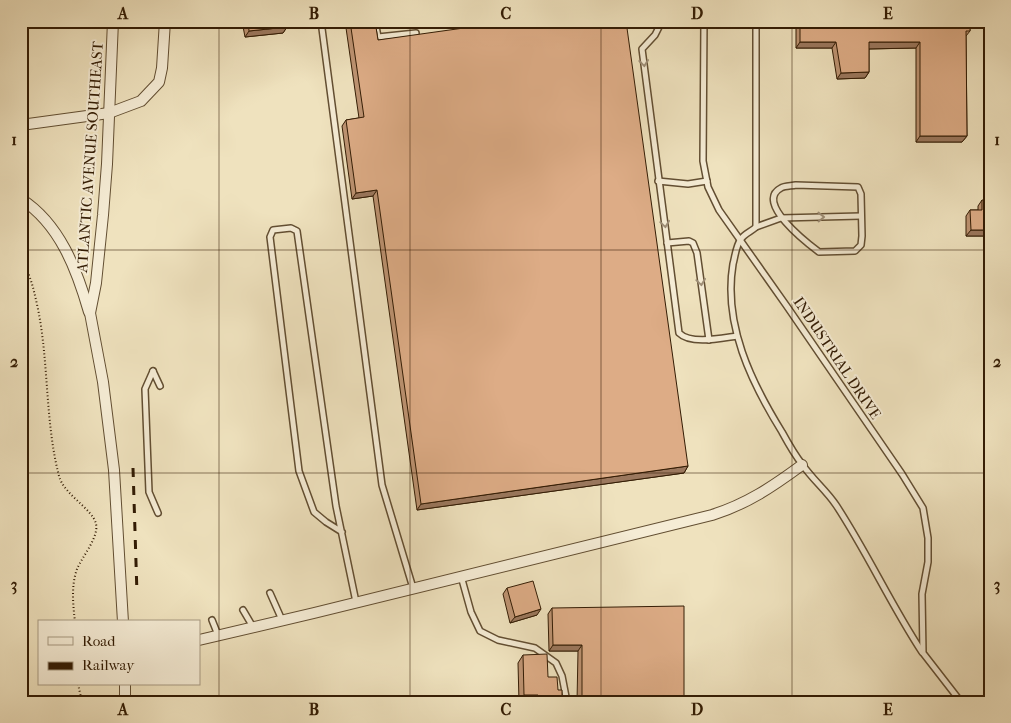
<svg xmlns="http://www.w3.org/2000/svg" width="1011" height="723" font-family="'IM FELL French Canon',serif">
<rect width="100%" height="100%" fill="#efe2be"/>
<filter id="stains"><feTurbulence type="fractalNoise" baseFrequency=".004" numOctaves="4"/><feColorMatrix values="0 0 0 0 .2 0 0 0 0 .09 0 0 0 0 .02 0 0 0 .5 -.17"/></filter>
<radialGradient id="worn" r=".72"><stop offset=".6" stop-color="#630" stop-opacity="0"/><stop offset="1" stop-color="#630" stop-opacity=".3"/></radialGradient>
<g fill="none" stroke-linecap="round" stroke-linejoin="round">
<g stroke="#624e32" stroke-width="8">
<g id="service">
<path d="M321,21L382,485L413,588"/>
<path d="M375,21L378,37L416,33"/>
<path d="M662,21L655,35L642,49L679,333C691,345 722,338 737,336"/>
<path d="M704,21L703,161L708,187L719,210L786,305L902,474L923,508L928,538V562L922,594L923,653L961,702"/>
<path d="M756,21V227C752,231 744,234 741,239C736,245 735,257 733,264C723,324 751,382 782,432C788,443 794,454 802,464C812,479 826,490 836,505C867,552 891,605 922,652"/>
<path d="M658,181L688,184L707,181"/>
<path d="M796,185L858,187L861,194L862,236L861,245L855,251L819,252C807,243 754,202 781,188C784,186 792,186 796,185Z"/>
<path d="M756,227L781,218L861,216"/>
<path d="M667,243L689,241L693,243L697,253L709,340"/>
<path d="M153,371L145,389L149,492L158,513"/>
<path d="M153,371L160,386"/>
<path d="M342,532L326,522L314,512L299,471L270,237L273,230L291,228L297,231L336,506L356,602"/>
<path d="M461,576L471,612L480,631L498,640L535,648L556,663L562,676L567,702"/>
<path d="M270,593L282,620"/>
<path d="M243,610L253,627"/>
<path d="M212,620L218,635"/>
</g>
</g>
<g stroke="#624e32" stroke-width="12">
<g id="minor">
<path d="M113,21L107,164L103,215L96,283L90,313L103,382L114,470L123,622"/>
<path d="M21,125L109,113L141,101L159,82L162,68L165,21"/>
<path d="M21,199C60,224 77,270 89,312"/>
<path d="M199,640L314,613L712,515C747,504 772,487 802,465"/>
<path d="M125,684V702"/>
</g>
</g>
<g stroke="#331c04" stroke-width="2" stroke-dasharray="1 2.5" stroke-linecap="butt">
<path d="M21,259C31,275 34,291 38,309C49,364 45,422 59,476C64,495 93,509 96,524C99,537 82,557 77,569C71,586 73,604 75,622"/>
<path d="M78,684L82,702"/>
</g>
<use href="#service" stroke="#f5ecd5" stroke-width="5"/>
<use href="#minor" stroke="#f5ecd5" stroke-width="10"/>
<path stroke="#331c04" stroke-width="3" stroke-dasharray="9 9" stroke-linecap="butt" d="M133,468L137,594"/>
</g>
<g fill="#be9473" stroke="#331c04">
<path d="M242,21H286L287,27L283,33L245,37Z"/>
<path d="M345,21H375L378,40L688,466L684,473L417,510L373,196L352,199L342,126L346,120L359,118Z"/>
<path d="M796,21H970V31L966,36L967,136L962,142H916V48L869,49V72L865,78L837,79L832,48H796Z"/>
<path d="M982,200L990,236H966V216L970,210H978V206Z"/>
<path d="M507,588L537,615L510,623L503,594Z"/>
<path d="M552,608L684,702H577L578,651H549L548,614Z"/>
<path d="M523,655L548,677L558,690L562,702H519L518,663Z"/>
</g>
<g fill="#9b785e" stroke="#331c04">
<path d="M287,27L283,33L245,37L249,31Z"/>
<path d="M800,42H836L832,48H796Z"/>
<path d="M869,42H920L916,48L865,49Z"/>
<path d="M869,72L865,78L837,79L841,73Z"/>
<path d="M920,136H967L962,142H916Z"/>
<path d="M377,190L373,196L352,199L356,193Z"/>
<path d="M971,230H990V236H966Z"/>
<path d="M688,466L684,473L417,510L421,504Z"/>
<path d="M541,609L537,615L510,623L515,617Z"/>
<path d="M553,645H582L578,651H549Z"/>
<path d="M524,695H538L533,702H519Z"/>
</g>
<g fill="#ddac86" stroke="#331c04">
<path d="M248,21H286L287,27L249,31Z"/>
<path d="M350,21H375L378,40L514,21H626L688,466L421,504L377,190L356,193L346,120L364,117Z"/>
<path d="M800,21H970V31H966L967,136H920V42H869V72L841,73L836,42H800Z"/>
<path d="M982,200H990V230H971L970,210H982Z"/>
<path d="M533,581L541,609L515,617L507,588Z"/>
<path d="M684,606V702H582V645H553L552,608Z"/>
<path d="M547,654L548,677H557L558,690H562V702L538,701V695H524L523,655Z"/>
</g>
<defs><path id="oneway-chevron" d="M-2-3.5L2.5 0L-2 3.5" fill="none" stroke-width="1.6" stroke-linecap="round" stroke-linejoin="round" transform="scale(1.25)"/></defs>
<g stroke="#9e8e77">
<use href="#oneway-chevron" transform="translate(644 63) rotate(83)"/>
<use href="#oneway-chevron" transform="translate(821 217) rotate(-1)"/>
<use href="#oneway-chevron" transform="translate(665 224) rotate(82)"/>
<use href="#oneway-chevron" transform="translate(701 282) rotate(82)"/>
</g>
<path fill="none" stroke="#331c04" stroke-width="1" stroke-opacity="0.55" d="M219,21V702M410,21V702M601,21V702M792,21V702M21,250H990M21,473H990"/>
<g text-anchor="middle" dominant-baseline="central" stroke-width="4" stroke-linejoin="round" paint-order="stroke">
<g font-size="15" fill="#331c04" stroke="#f5ecd5">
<text transform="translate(90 157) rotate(-86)">ATLANTIC AVENUE SOUTHEAST</text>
<text transform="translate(837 358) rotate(56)">INDUSTRIAL DRIVE</text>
</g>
</g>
<rect width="1011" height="723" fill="none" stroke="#efe2be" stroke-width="55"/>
<rect x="38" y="620" width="162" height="65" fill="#f5ecd5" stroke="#a79981"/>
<rect x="48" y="637" width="25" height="8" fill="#f5ecd5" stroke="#a79981"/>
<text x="82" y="646" font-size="15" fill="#331c04">Road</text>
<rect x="48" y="662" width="25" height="8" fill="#331c04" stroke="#a79981"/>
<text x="82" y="670" font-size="15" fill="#331c04">Railway</text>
<rect x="28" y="28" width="956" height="668" fill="none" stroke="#331c04" stroke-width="2"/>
<g font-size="16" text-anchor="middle" font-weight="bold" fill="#331c04">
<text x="123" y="19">A</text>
<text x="314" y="19">B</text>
<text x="506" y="19">C</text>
<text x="697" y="19">D</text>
<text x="888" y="19">E</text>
<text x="14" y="145">1</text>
<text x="997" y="145">1</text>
<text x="14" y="367">2</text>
<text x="997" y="367">2</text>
<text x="14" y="590">3</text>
<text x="997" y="590">3</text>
<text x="123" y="715">A</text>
<text x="314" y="715">B</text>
<text x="506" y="715">C</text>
<text x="697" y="715">D</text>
<text x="888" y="715">E</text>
</g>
<rect width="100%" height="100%" filter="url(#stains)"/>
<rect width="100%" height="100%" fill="url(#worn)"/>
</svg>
